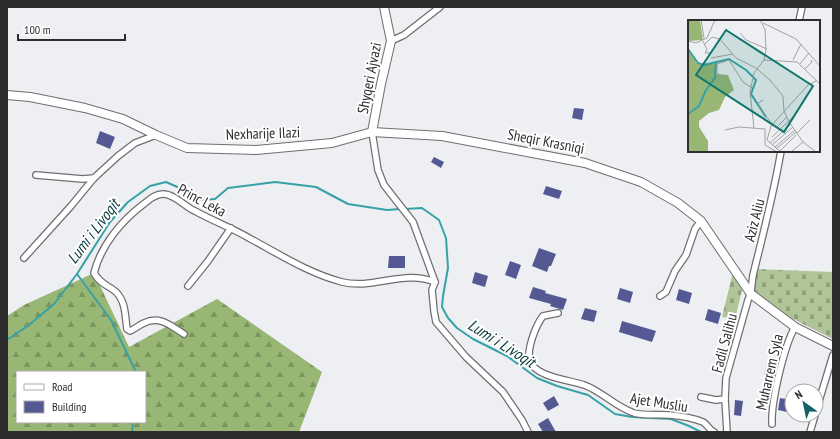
<svg xmlns="http://www.w3.org/2000/svg" width="840" height="439" font-family="'PT Sans Narrow',sans-serif">
<defs>
<pattern id="forest-firs" width="22" height="20" patternUnits="userSpaceOnUse"><rect width="22" height="20" fill="#98b674"/><path d="M5 1l3.5 6h-7zM16 11l3.5 6h-7z" fill="#7c9460"/></pattern>
<pattern id="cemetery-stones" width="16" height="16" patternUnits="userSpaceOnUse"><rect width="16" height="16" fill="#afc597"/><path d="M2 7V4a2 2 0 0 1 4 0v3zM10 15v-3a2 2 0 0 1 4 0v3z" fill="#8fa07c"/></pattern>
</defs>
<rect width="100%" height="100%" fill="#eeeff2"/>
<path fill="url(#forest-firs)" fill-rule="evenodd" d="M94,273L129,347L217,299L322,372L299,432H7V316L24,305ZM17,372H145V422H17Z"/>
<g fill="url(#cemetery-stones)">
<path d="M757,269L833,272V339L781,313L754,290Z"/>
<path d="M733,272L743,286L735,319L722,317Z"/>
</g>
<g fill="none" stroke-linecap="round" stroke-linejoin="round">
<g stroke="#37a2a6" stroke-width="2">
<path d="M405,209L422,208L439,220L446,238L448,268L443,296L442,307L448,318L457,328L473,339L507,356L537,378L557,386L588,395L615,414L632,417L671,419L689,426L701,432"/>
<path d="M77,274L111,320L136,372"/>
<path d="M7,339L10,338L29,325L54,304L77,274L110,222L128,202L150,186L166,182L182,189L201,200L215,199L228,188L275,182L316,187L348,204L387,210L400,209"/>
<path d="M132,432L133,422"/>
</g>
</g>
<g fill="#545994">
<path d="M574,108L584,109L582,120L572,118Z"/>
<path d="M100,131L115,137L110,149L96,143Z"/>
<path d="M434,157L444,162L441,168L431,162Z"/>
<path d="M546,186L562,191L559,199L543,194Z"/>
<path d="M539,248L556,254L551,266H549L547,272L532,266Z"/>
<path d="M389,256H405V268H388Z"/>
<path d="M510,261L521,265L516,279L505,275Z"/>
<path d="M475,272L488,276L485,287L472,283Z"/>
<path d="M533,287L546,291L545,293L567,299L563,310L550,306L551,304L529,298Z"/>
<path d="M620,288L633,292L630,303L617,299Z"/>
<path d="M679,289L692,293L689,304L676,300Z"/>
<path d="M585,308L597,311L594,322L581,319Z"/>
<path d="M708,309L721,313L718,324L705,320Z"/>
<path d="M622,321L656,331L652,342L619,332Z"/>
<path d="M767,364L777,367L774,378L764,375Z"/>
<path d="M554,396L559,405L548,411L543,403Z"/>
<path d="M780,398L792,400V413L778,410Z"/>
<path d="M735,400L743,401L741,416L734,415Z"/>
<path d="M548,418L556,432H543L538,424Z"/>
</g>
<g fill="none" stroke-linecap="round" stroke-linejoin="round">
<g stroke="#6f6f72" stroke-width="8">
<g id="street">
<path d="M799,21L802,7"/>
<path d="M391,41L404,35L440,7"/>
<path d="M372,132L378,170L384,185L413,222L435,282L432,290L434,311L436,322L466,357L503,392L522,420L528,432"/>
<path d="M36,175L83,179L94,178"/>
<path d="M24,258L71,206L94,178L118,156L135,143L156,135"/>
<path d="M188,286L208,261L231,228"/>
<path d="M660,296L666,292L675,271L686,255L695,229L701,221"/>
<path d="M558,313L543,316C536,325 526,350 530,361C535,377 570,380 584,385C602,391 615,407 634,413C645,416 659,414 670,415C681,416 693,418 703,422C708,425 709,430 714,432"/>
<path d="M184,334C171,326 160,315 144,323C139,325 135,329 130,331L127,329C125,316 126,302 116,292C108,285 101,285 94,273C101,245 122,220 145,203C150,199 155,194 163,194C175,194 185,207 195,211C213,221 232,228 249,238C279,254 308,273 342,282C373,290 404,269 435,282"/>
<path d="M701,397L716,400L725,399"/>
<path d="M816,411L833,355"/>
<path d="M772,424C771,402 784,346 795,327"/>
<path d="M727,432L725,399L726,378L748,300C753,291 751,281 754,271C764,231 774,192 781,151"/>
<path d="M810,432L815,415"/>
</g>
</g>
<g stroke="#6f6f72" stroke-width="10">
<g id="secondary">
<path d="M7,95L30,97L85,108L123,119L156,135L187,148L256,150L332,143L372,132L442,136L585,163L641,182L678,203L701,221L751,294L795,327L833,346"/>
<path d="M372,132L381,84L391,41L384,7"/>
</g>
</g>
<use href="#street" stroke="#fff" stroke-width="5.5"/>
<use href="#secondary" stroke="#fff" stroke-width="8"/>
</g>
<g text-anchor="middle" dominant-baseline="central" stroke-width="4" stroke-linejoin="round" paint-order="stroke">
<g font-size="15" fill="#2d2d2e" stroke="#fff">
<text transform="translate(369 78) rotate(-79)">Shyqeri Ajvazi</text>
<text transform="translate(263 133) rotate(-2)">Nexharije Ilazi</text>
<text transform="translate(546 141) rotate(11)">Sheqir Krasniqi</text>
<text transform="translate(202 200) rotate(28)">Princ Leka</text>
<text transform="translate(754 220) rotate(-76)">Aziz Aliu</text>
<text transform="translate(724 343) rotate(-75)">Fadil Salihu</text>
<text transform="translate(769 372) rotate(-77)">Muharrem Syla</text>
<text transform="translate(659 402) rotate(9)">Ajet Musliu</text>
</g>
<g font-size="16" font-style="italic" fill="#073a3c" stroke="#fff">
<text transform="translate(93 231) rotate(-53)">Lumi i Livoqit</text>
<text transform="translate(502 343) rotate(32)">Lumi i Livoqit</text>
</g>
</g>
<g transform="translate(688 20)">
<rect width="132" height="132" fill="#eeeff2"/>
<path d="M0,0H12L15,20L0,21ZM0,29L9,43L29,44L28,54L40,55L46,70L37,77L31,90L21,93L11,101V107L20,121V132H0Z" fill="#98b674"/>
<path fill="none" stroke="#37a2a6" stroke-width="2" d="M0,29L10,43L16,45L41,39L58,50L68,60L63,74L78,97M0,94L11,86L18,70L27,58L28,43"/>
<path fill="none" stroke="#a1a1a4" stroke-width="1" d="M13,0L16,18M75,3L108,19L132,46M52,13L58,20L79,29M0,21L8,23L19,18L27,0M15,21L19,30L17,33H22M16,25L24,17L32,19L48,38L68,48L82,60L95,76L96,91L101,102L115,122L128,132M23,38L45,34M76,40L109,42L132,64M105,40L113,24M112,44L121,33M117,49L124,42L123,40M35,57L29,53V44L41,40L55,62L64,68M75,80L69,84L84,104M90,106L99,97M66,108L62,72L66,53L76,40L78,30L77,9L72,0M37,110L51,107L77,109V125L89,132M109,113L122,100M84,117L108,94M82,123L103,104M84,125L105,107M87,127L107,110M88,129L108,112M92,131L108,115M93,132L79,120L83,106L120,65L128,61M103,132L115,122"/>
<path fill="#0f766e" fill-opacity="0.15" stroke="#0f766e" stroke-width="2" d="M38,10L125,66L96,112L8,55Z"/>
<rect width="132" height="132" fill="none" stroke="#2d2d2e" stroke-width="2"/>
</g>
<rect width="840" height="439" fill="none" stroke="#2d2d2e" stroke-width="16"/>
<rect x="16" y="371" width="130" height="52" fill="#ffffff" stroke="#ababab"/>
<rect x="24" y="384" width="20" height="6" fill="#ffffff" stroke="#ababab"/>
<text x="52" y="391" font-size="12" fill="#2d2d2e">Road</text>
<rect x="24" y="401" width="20" height="12" fill="#545994" stroke="#ababab"/>
<text x="52" y="411" font-size="12" fill="#2d2d2e">Building</text>
<g transform="translate(804 403) rotate(327)"><circle r="19" fill="#ffffff" stroke="#ababab"/>
<path d="M0-3L7 15L0 10L-7 15Z" fill="#126267"/>
<text y="-6" font-size="11" font-weight="bold" text-anchor="middle" fill="#2d2d2e">N</text>
</g>
<path d="M18 34v6h107v-6" fill="none" stroke="#2d2d2e" stroke-width="2"/>
<text x="24" y="34" font-size="12" fill="#2d2d2e" stroke="#ffffff" stroke-width="3" paint-order="stroke">100 m</text>
</svg>
